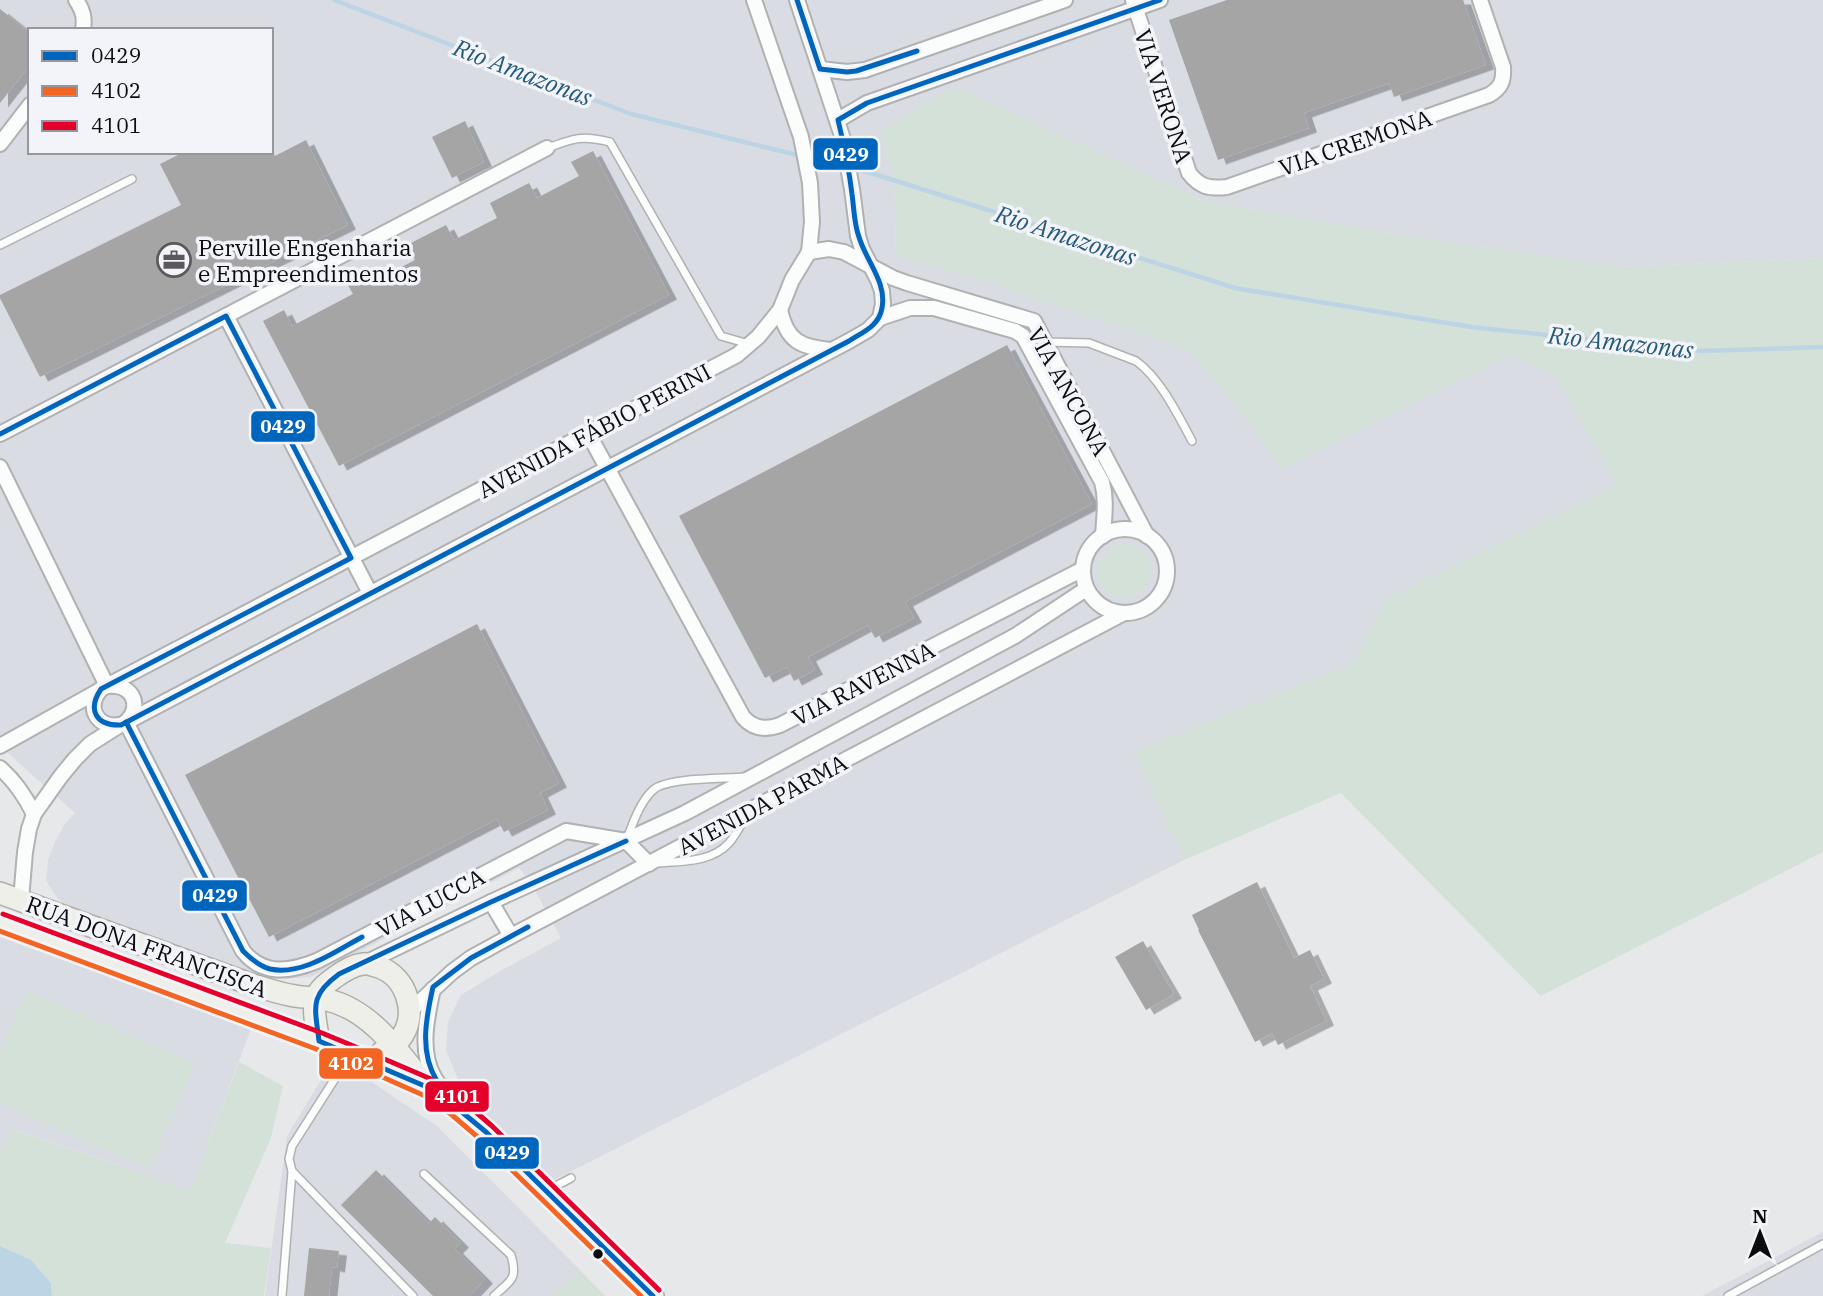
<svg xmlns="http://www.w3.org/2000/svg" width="1823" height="1296" font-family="'IBM Plex Serif',serif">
<defs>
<filter id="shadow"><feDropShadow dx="8" dy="4.5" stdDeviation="0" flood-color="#0004"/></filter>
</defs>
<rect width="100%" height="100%" fill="#e7e8ea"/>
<g fill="#dadce4" fill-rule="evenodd">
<path d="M0,0H1823V258L1620,267L1375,231L1202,200L954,86L880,132L894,177L896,255L985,281L1190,350L1258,434L1282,469L1511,355L1557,377L1617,485L1385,599L1354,663L1134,752L1184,860L554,1180L464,1094L446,1050L448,1022L461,995L502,970L561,938L531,883L519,868L311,977L262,980L74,911L58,899L46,880L48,860L55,842L64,825L75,813L0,746ZM30,30H271V152H30Z"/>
<path d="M0,937L251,1029L190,1190L13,1129L0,1155Z"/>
<path d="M335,1057L437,1126L580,1270L551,1296H265L287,1136Z"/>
<path d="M1823,1232V1296H1702Z"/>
</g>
<g fill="#d4e1d8">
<path d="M954,86L1202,200L1375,231L1620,267L1823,258V852L1541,996L1341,793L1184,860L1134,752L1354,663L1385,599L1617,485L1557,377L1511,355L1282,469L1258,434L1190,350L985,281L896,255L894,177L880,132Z"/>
<circle cx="1124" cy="571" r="27"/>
<path d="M27,990L195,1064L149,1169L0,1103V1050Z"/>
<path d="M239,1062L283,1086L271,1138L225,1243L271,1248L264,1296H52L51,1283L31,1260L0,1246V1155L12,1129L190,1190Z"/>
<path d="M580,1270L605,1296H551Z"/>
</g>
<path fill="#bdd4e4" d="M0,1246L31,1260L51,1283L52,1296H0Z"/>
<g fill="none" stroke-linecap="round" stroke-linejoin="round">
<g stroke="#bdd4e4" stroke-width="4.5">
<path d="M334,0L631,114L801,156"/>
<path d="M809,158L874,174L1235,288L1471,327L1702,351L1823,347"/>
</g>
</g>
<g fill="#a5a5a6" filter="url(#shadow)">
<path d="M1227,0H1463L1486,65L1394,97L1389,83L1304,113L1309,128L1218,160L1169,20Z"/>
<path d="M0,9L30,33V65L0,103Z"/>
<path d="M465,121L484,162L452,178L432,137Z"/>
<path d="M306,140L348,225L40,377L0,298V295L181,205L160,164L184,152H273L275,156Z"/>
<path d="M593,151L669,295L339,466L263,321L284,310L292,326L353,294L344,278L365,267L373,282L415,260L407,245L446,225L454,240L497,218L490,203L529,183L537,198L579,176L571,162Z"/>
<path d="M1007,345L1092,504L905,602L914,618L875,638L868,625L808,657L815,670L794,681L787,667L765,678L679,516Z"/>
<path d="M477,624L559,783L540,793L548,810L504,832L497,819L269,937L185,775Z"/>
<path d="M1257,882L1294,958L1310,950L1324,979L1310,986L1326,1021L1278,1045L1272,1033L1255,1042L1198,930H1199L1192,915Z"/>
<path d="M1143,941L1174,994L1146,1010L1115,957Z"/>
<path d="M376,1170L429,1223L435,1217L461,1243L455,1249L485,1279L469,1296H433L341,1205Z"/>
<path d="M309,1248L339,1251L337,1268L332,1267L329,1296H304Z"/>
</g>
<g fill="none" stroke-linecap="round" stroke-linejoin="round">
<g stroke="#b1b1b2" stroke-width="10">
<g id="lane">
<path d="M548,148C574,138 582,135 610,142L721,336L749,344"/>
<path d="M0,245L132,179"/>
<path d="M1046,342L1089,343L1136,361C1160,378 1178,415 1192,441"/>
<path d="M627,839C633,823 640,802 653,790C668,777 724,779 745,777"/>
<path d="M656,863C681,861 711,863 729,843C736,835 741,824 747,815"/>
<path d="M350,1055L292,1146L289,1159L292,1171L413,1296"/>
<path d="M424,1174L511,1255C518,1280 511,1280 494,1296"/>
<path d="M550,1189L571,1178"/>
<path d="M282,1296L292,1171"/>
<path d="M1728,1296L1823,1244"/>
</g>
</g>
<g stroke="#b1b1b2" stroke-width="18">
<g id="street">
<path d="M76,0C83,10 85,18 83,30"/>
<path d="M754,0L801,137L810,183L812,222L809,252L792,280L780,310L758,337L737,355L101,689C85,707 97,729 121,725L849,341L868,330L880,318L883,304L882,291L878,280L862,249L858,236L852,189L843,139L797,0"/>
<path d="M1133,0L1189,173C1200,187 1209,189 1227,187L1489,95C1501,88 1504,81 1503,67L1480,0"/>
<path d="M820,69L847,72L865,70L1065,0"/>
<path d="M838,120L867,103L1160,0"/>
<path d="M0,144L30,105"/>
<path d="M809,252L829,249L844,252L893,278L907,283L1034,321L1147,536"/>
<path d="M780,310C787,341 800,347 830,350"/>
<path d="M226,316L370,593"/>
<path d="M880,318L910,308H934L1015,331L1023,336L1102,482C1107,500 1104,517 1103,536"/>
<path d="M588,433L743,717C753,729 766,730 780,725L1083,569"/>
<path d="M0,434L547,148"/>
<path d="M0,467L107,686"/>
<circle cx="1125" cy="571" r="42"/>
<path d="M107,686C131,683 143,704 127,721"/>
<path d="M126,722L243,951C263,976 289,972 317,961L566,831L626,841"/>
<path d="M0,746L100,690"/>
<path d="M0,768C15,781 25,796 34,814"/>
<path d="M626,841L649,864"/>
<path d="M21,900L25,852L29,829L34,814L61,776L75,759L90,744L120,725"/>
<path d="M491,902L511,936"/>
<path d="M365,963L491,902L685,813L1015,636L1086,589"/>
<path d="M433,989C427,1016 419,1051 434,1077C437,1083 443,1089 447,1095"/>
<path d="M410,1011L452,972L471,958L511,936L1124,613"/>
</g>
</g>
<g stroke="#adafa6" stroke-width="24">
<g id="primary">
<path d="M0,893L253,985C267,989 281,994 295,996C306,998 317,997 328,1000C372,1011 398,1051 425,1085"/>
<path d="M0,922L319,1041L365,1060L427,1087L457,1108L486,1132L653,1296"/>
<path d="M319,1041C317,1030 312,1009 316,998C319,989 327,983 334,978C342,972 353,965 363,964C368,963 374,966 379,967C407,977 419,1015 400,1039C395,1044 388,1048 382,1052"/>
</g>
</g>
<use href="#lane" stroke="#fbfcfc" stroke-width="7"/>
<use href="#street" stroke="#fbfcfc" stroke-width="14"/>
<use href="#primary" stroke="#eeefe9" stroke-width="21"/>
<g stroke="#f3f4f9" stroke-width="10">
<g id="bus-1">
<path d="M797,0L820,69L847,72L856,71L917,51"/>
<path d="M0,434L226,316L351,558L101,689C87,710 96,726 121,725L849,341C863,332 879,326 882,308C887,282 866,261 859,237C854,224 854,208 852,194C849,169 844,145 838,120L867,103L1160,0"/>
<path d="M126,722L243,951C251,959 259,966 270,969C302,976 336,951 362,937"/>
<path d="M626,841L491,902L339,974C309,996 315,1007 319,1041L427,1087L457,1108L486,1132L653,1296"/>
<path d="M457,1108C450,1099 442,1090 437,1081C419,1052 426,1018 433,987L471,958L528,927"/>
</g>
</g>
<g stroke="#f3f4f9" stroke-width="10">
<path id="bus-2" d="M0,931L316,1049L362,1068L423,1095L452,1115L480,1139L641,1296"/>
</g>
<g stroke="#f3f4f9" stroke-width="10">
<path id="bus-3" d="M3,914L322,1033L368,1052L431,1079L463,1101L492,1126L659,1290"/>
</g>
<use href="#bus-1" stroke="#0065bd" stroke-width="5"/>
<use href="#bus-2" stroke="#f26522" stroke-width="5"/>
<use href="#bus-3" stroke="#e4002b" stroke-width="5"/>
</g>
<defs>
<g id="office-ring" transform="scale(1.75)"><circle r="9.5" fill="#f3f4f9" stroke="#59595b" stroke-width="1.5"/><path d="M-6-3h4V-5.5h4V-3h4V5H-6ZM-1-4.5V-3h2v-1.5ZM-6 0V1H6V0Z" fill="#59595b"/></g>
</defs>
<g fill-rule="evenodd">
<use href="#office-ring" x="174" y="260"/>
</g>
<circle fill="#0c0c0e" stroke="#f3f4f9" stroke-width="2.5" cx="598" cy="1254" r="6"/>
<g text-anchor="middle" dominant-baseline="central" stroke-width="7" stroke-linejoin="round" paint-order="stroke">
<g font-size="23" fill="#0c0c0e" stroke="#f3f4f9">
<text transform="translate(1164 96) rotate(72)">VIA VERONA</text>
<text transform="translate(1355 142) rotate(-19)">VIA CREMONA</text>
<text transform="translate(1069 391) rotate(61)">VIA ANCONA</text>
<text transform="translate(594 430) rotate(-28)">AVENIDA FÁBIO PERINI</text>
<text transform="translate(863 683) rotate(-27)">VIA RAVENNA</text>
<text transform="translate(762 804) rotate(-28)">AVENIDA PARMA</text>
<text transform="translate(430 902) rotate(-28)">VIA LUCCA</text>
<text transform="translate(147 946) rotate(20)">RUA DONA FRANCISCA</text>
</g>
<g font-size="23" fill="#0c0c0e" stroke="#f3f4f9" text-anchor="start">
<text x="198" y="247">Perville Engenharia<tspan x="198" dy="26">e Empreendimentos</tspan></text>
</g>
<g font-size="24" font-style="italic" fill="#255a7a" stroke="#f3f4f9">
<text transform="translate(523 72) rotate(21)">Rio Amazonas</text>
<text transform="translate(1066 235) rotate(18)">Rio Amazonas</text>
<text transform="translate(1621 342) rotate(6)">Rio Amazonas</text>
</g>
</g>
<g stroke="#f3f4f9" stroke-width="2.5">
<rect x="812" y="137" width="67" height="34" rx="7" fill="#0065bd"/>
<rect x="250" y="410" width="66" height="33" rx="7" fill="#0065bd"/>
<rect x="181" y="879" width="67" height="33" rx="7" fill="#0065bd"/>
<rect x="318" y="1047" width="66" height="33" rx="7" fill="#f26522"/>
<rect x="424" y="1080" width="66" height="33" rx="7" fill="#e4002b"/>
<rect x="474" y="1136" width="66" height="34" rx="7" fill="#0065bd"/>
</g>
<g font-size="19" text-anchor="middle" font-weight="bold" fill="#fff">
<text x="846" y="161">0429</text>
<text x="283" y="433">0429</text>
<text x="215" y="902">0429</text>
<text x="351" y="1070">4102</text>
<text x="457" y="1103">4101</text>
<text x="507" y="1159">0429</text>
</g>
<rect x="28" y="28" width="245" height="126" fill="#f3f4f9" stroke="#97979b" stroke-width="2"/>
<rect x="42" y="51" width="35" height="10" fill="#0065bd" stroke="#97979b" stroke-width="2"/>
<text x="91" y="63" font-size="21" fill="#0c0c0e">0429</text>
<rect x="42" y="86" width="35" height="10" fill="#f26522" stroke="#97979b" stroke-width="2"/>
<text x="91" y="98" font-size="21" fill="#0c0c0e">4102</text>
<rect x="42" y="121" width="35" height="10" fill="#e4002b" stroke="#97979b" stroke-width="2"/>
<text x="91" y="133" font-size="21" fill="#0c0c0e">4101</text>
<g transform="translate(1760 1233)" stroke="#f3f4f9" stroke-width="5" paint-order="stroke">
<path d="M0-5L12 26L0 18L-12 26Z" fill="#0c0c0e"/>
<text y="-10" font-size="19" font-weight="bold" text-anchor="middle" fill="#0c0c0e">N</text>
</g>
</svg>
